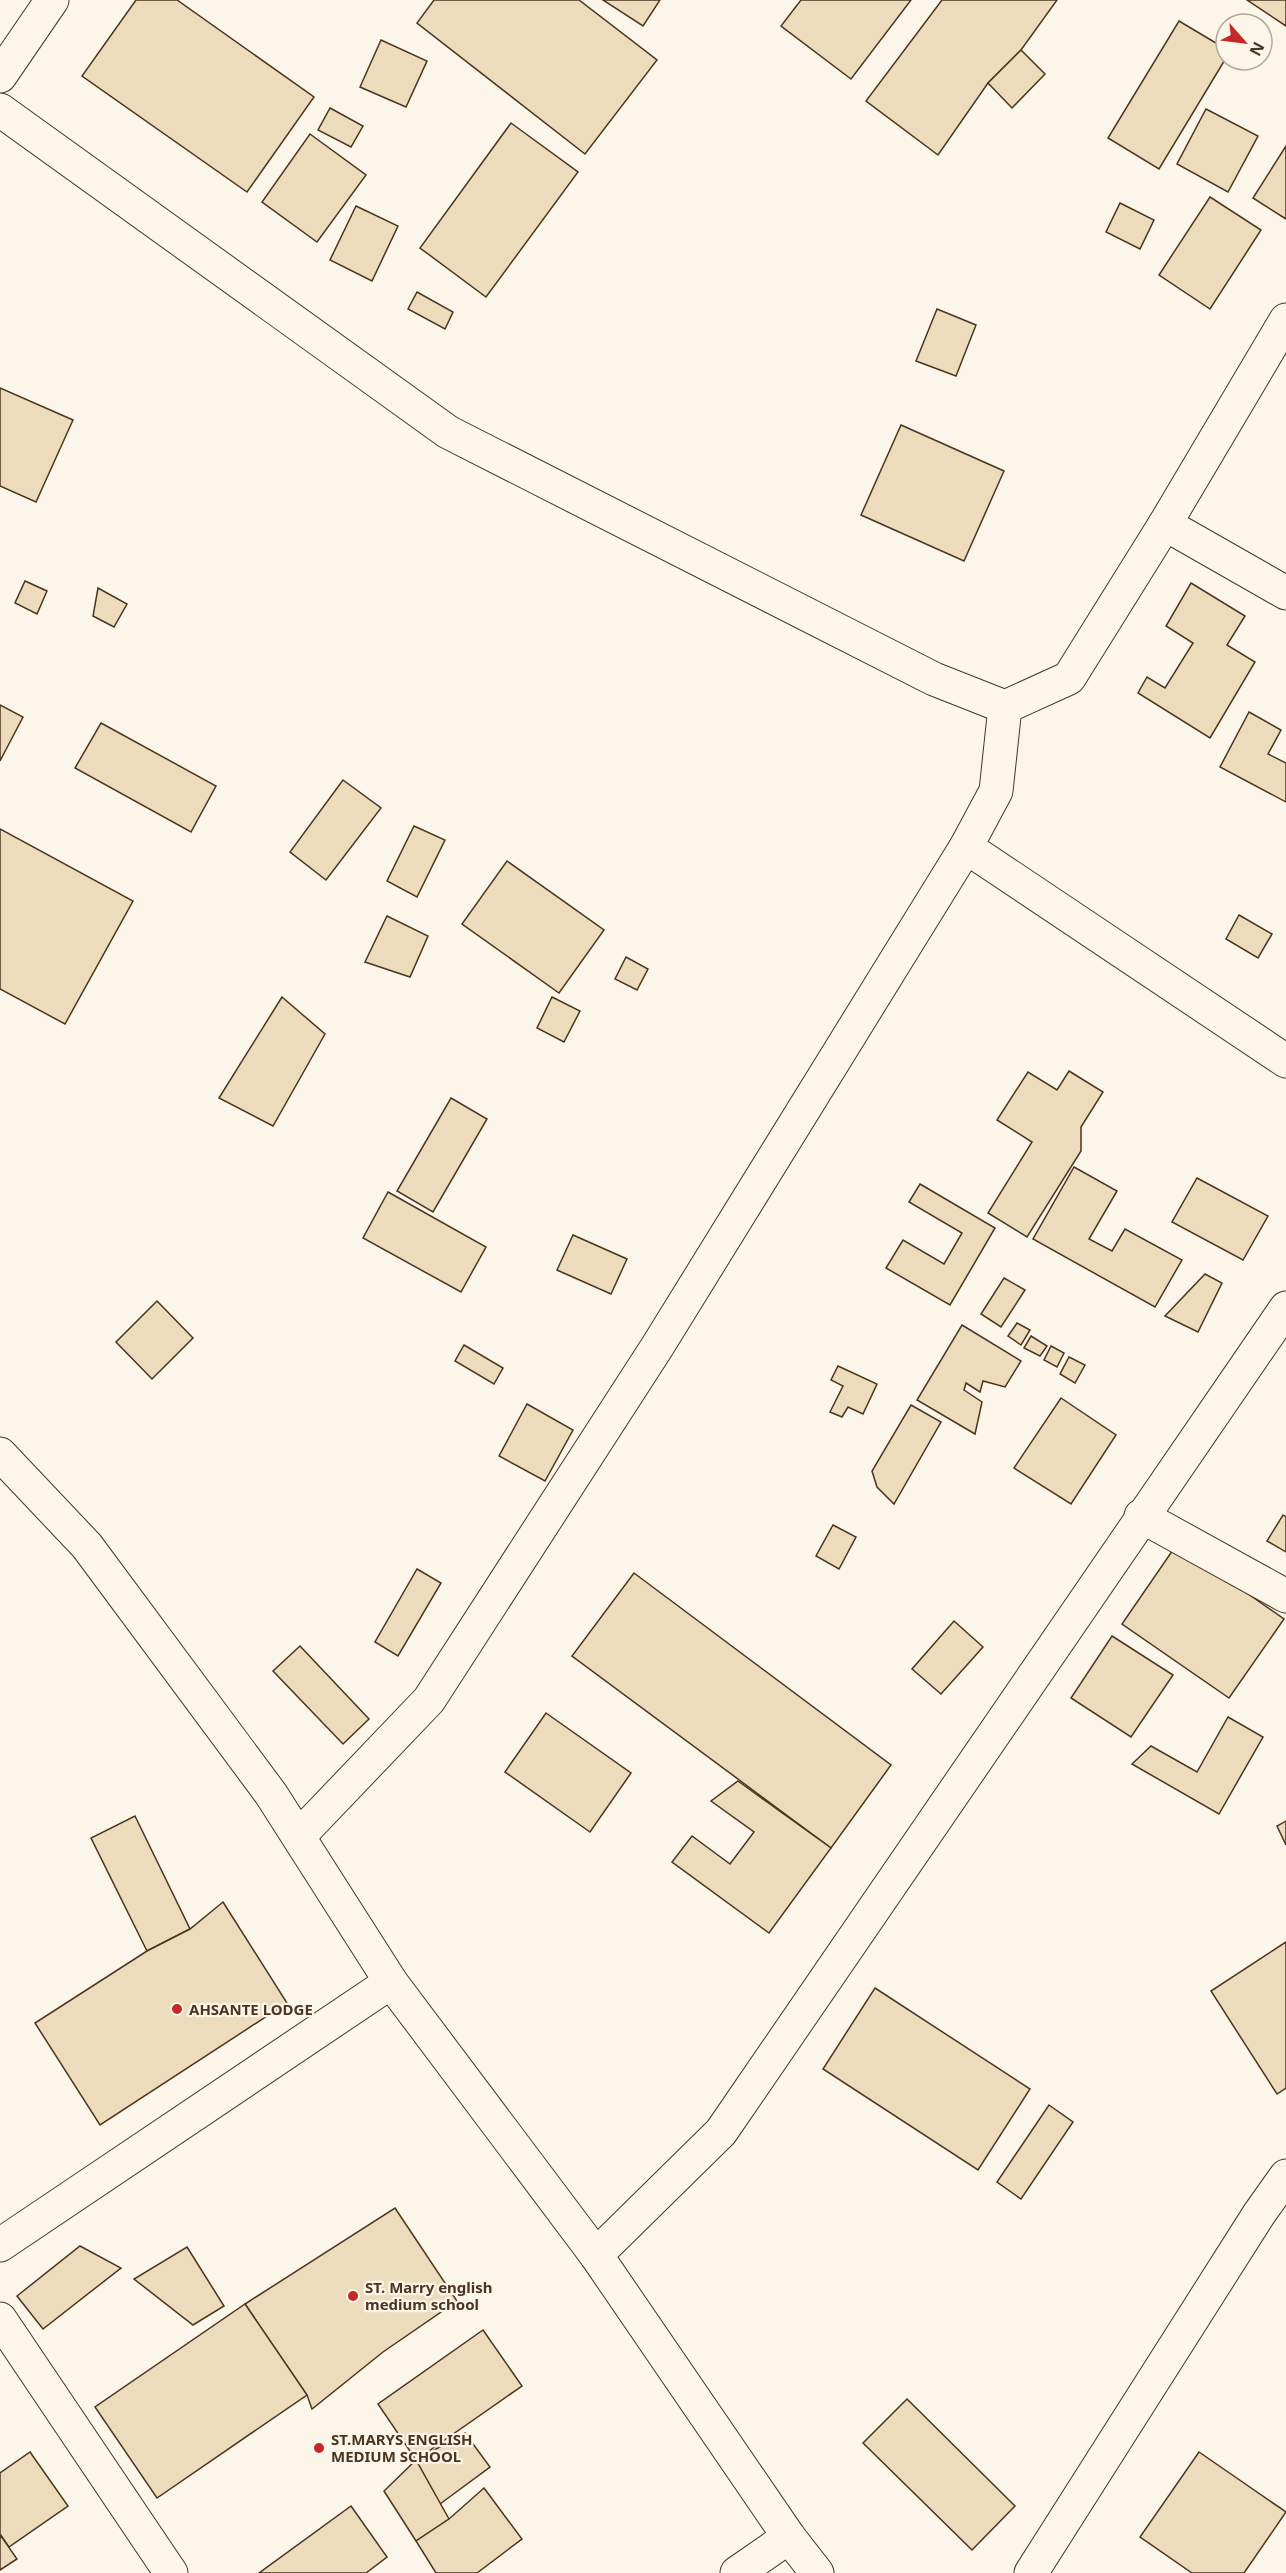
<svg xmlns="http://www.w3.org/2000/svg" width="1286" height="2573" font-family="'Noto Sans',sans-serif">
<rect width="100%" height="100%" fill="#fbf6e9"/>
<g fill="#ecdcbc" stroke="#4a3520" stroke-width="1.5">
<path d="M136,0H177L314,97L247,192L82,76Z"/>
<path d="M434,0H579L657,60L585,154L417,23Z"/>
<path d="M603,0H660L643,26Z"/>
<path d="M801,0H911L851,79L781,26Z"/>
<path d="M942,0H1057L1021,50L988,83L938,155L866,101Z"/>
<path d="M1247,0H1286V26Z"/>
<path d="M1179,21L1226,49V58L1159,169L1108,138Z"/>
<path d="M381,40L427,61L406,107L360,87Z"/>
<path d="M1021,50L1045,74L1012,108L988,83Z"/>
<path d="M330,108L363,126L351,147L318,130Z"/>
<path d="M1206,109L1258,136L1228,192L1177,164Z"/>
<path d="M511,123L578,172L486,297L420,248Z"/>
<path d="M310,134L366,175L317,242L262,202Z"/>
<path d="M1286,146V219L1253,198Z"/>
<path d="M1210,197L1261,230L1210,309L1159,275Z"/>
<path d="M1120,203L1154,220L1140,249L1106,232Z"/>
<path d="M356,206L398,226L372,281L330,260Z"/>
<path d="M417,292L453,312L445,329L408,309Z"/>
<path d="M937,309L976,325L956,376L916,361Z"/>
<path d="M0,388L73,420L36,502L0,486Z"/>
<path d="M901,425L1004,471L964,561L861,515Z"/>
<path d="M25,581L47,591L37,614L15,603Z"/>
<path d="M1191,583L1245,616L1227,645L1255,662L1210,738L1138,693L1147,677L1165,688L1193,643L1166,626Z"/>
<path d="M98,588L127,604L114,627L93,616Z"/>
<path d="M0,705L23,717L0,761Z"/>
<path d="M1249,712L1281,730L1268,754L1286,763V802L1220,767Z"/>
<path d="M101,723L216,786L191,832L75,768Z"/>
<path d="M343,780L381,808L326,880L290,852Z"/>
<path d="M414,826L445,840L417,897L387,881Z"/>
<path d="M0,829L133,901L65,1024L0,989Z"/>
<path d="M507,861L604,930L559,993L462,924Z"/>
<path d="M1239,915L1272,934L1258,958L1226,939Z"/>
<path d="M387,916L428,936L410,977L365,962Z"/>
<path d="M626,957L648,969L637,990L615,979Z"/>
<path d="M282,997L325,1034L273,1126L219,1098Z"/>
<path d="M552,997L580,1011L564,1042L537,1028Z"/>
<path d="M1069,1071L1103,1092L1081,1127V1151L1027,1237L988,1213L1032,1142L997,1120L1028,1072L1057,1090Z"/>
<path d="M451,1098L487,1119L433,1212L397,1191Z"/>
<path d="M1074,1167L1117,1191L1089,1239L1112,1251L1125,1229L1182,1260L1155,1307L1033,1239Z"/>
<path d="M1197,1178L1268,1216L1243,1260L1172,1222Z"/>
<path d="M920,1184L995,1228L950,1305L886,1268L903,1240L944,1264L962,1233L909,1202Z"/>
<path d="M388,1192L486,1247L461,1292L363,1238Z"/>
<path d="M573,1235L627,1259L611,1294L557,1270Z"/>
<path d="M1205,1274L1222,1283L1198,1332L1165,1316Z"/>
<path d="M1004,1278L1025,1290L1001,1327L981,1314Z"/>
<path d="M157,1301L193,1338L152,1379L116,1342Z"/>
<path d="M1017,1323L1030,1330L1021,1345L1008,1336Z"/>
<path d="M962,1325L1021,1361L1005,1387L983,1381L980,1392L966,1383L964,1390L982,1402L975,1434L917,1400Z"/>
<path d="M1031,1336L1047,1346L1040,1356L1024,1348Z"/>
<path d="M464,1345L503,1368L494,1384L455,1361Z"/>
<path d="M1051,1346L1064,1353L1057,1367L1044,1360Z"/>
<path d="M1069,1357L1085,1365L1075,1383L1060,1374Z"/>
<path d="M838,1366L877,1384L863,1414L848,1407L842,1417L830,1412L843,1386L831,1380Z"/>
<path d="M1061,1398L1116,1435L1071,1504L1014,1468Z"/>
<path d="M527,1404L573,1430L545,1481L499,1456Z"/>
<path d="M911,1405L941,1422L894,1504L877,1487L872,1471Z"/>
<path d="M1283,1515L1286,1517V1552L1267,1541Z"/>
<path d="M833,1525L856,1537L839,1569L816,1556Z"/>
<path d="M1177,1544L1284,1619L1229,1698L1122,1624Z"/>
<path d="M417,1569L441,1583L398,1656L375,1642Z"/>
<path d="M634,1573L891,1765L831,1848L572,1656Z"/>
<path d="M954,1621L983,1647L941,1694L912,1669Z"/>
<path d="M1112,1636L1173,1675L1131,1737L1071,1698Z"/>
<path d="M300,1646L369,1719L343,1744L273,1671Z"/>
<path d="M546,1713L631,1773L590,1832L505,1772Z"/>
<path d="M1228,1717L1263,1737L1219,1814L1132,1764L1151,1746L1197,1772Z"/>
<path d="M738,1781L831,1848L769,1933L672,1862L692,1836L730,1864L754,1832L711,1801Z"/>
<path d="M135,1816L190,1929L147,1951L91,1838Z"/>
<path d="M1286,1821V1845L1277,1826Z"/>
<path d="M223,1902L287,2003L100,2125L35,2023L147,1951L190,1929Z"/>
<path d="M1286,1942V2088L1277,2094L1211,1991Z"/>
<path d="M875,1988L1030,2089L978,2170L823,2069Z"/>
<path d="M1049,2105L1073,2122L1021,2199L997,2182Z"/>
<path d="M395,2208L457,2301L383,2352L312,2409L307,2395L245,2304Z"/>
<path d="M80,2246L121,2268L43,2329L17,2296Z"/>
<path d="M187,2247L224,2306L193,2325L134,2279Z"/>
<path d="M245,2304L307,2395L157,2498L95,2407Z"/>
<path d="M483,2330L522,2386L416,2460L378,2404Z"/>
<path d="M907,2399L1015,2506L972,2550L863,2443Z"/>
<path d="M465,2433L490,2467L440,2504L416,2460Z"/>
<path d="M30,2452L68,2506L9,2547L0,2534V2473Z"/>
<path d="M1199,2452L1286,2512L1244,2573H1192L1140,2537Z"/>
<path d="M416,2460L449,2519L416,2541L384,2491Z"/>
<path d="M484,2488L522,2539L477,2573H436L416,2541L449,2519Z"/>
<path d="M351,2506L387,2557L366,2573H259Z"/>
<path d="M1,2536L17,2559L0,2570V2536Z"/>
</g>
<g fill="none" stroke-linecap="round" stroke-linejoin="round">
<g stroke="#4a3520" stroke-width="35">
<g id="minor">
<path d="M0,76L52,0"/>
<path d="M0,110L448,432L934,679L1005,707L1069,678L1165,524L1286,320"/>
<path d="M1165,524L1286,593"/>
<path d="M966,847L1286,1061"/>
<path d="M1141,1516L1286,1596"/>
<path d="M299,1836L429,1700L657,1347L966,847L996,791L1005,707"/>
<path d="M0,2245L391,1982"/>
<path d="M596,2255L721,2132L1286,1308"/>
<path d="M0,2319L171,2573"/>
<path d="M737,2573L789,2537"/>
<path d="M1031,2573L1259,2214L1286,2176"/>
</g>
</g>
<g stroke="#4a3520" stroke-width="35">
<path id="secondary" d="M0,1454L87,1546L271,1794L391,1982L596,2255L789,2537L817,2573"/>
</g>
<use href="#minor" stroke="#fbf6e9" stroke-width="33"/>
<use href="#secondary" stroke="#fbf6e9" stroke-width="33"/>
</g>
<g fill="#c62828" stroke="#fbf6e9" stroke-width="2">
<circle cx="177" cy="2009" r="6"/>
<circle cx="353" cy="2296" r="6"/>
<circle cx="319" cy="2448" r="6"/>
</g>
<g text-anchor="middle" dominant-baseline="central" stroke-width="4.5" stroke-linejoin="round" paint-order="stroke">
<g font-size="15" font-weight="bold" fill="#4a3520" stroke="#fbf6e9" text-anchor="start">
<text x="189" y="2009">AHSANTE LODGE</text>
<text x="365" y="2287">ST. Marry english<tspan x="365" dy="17">medium school</tspan></text>
<text x="331" y="2439">ST.MARYS ENGLISH<tspan x="331" dy="17">MEDIUM SCHOOL</tspan></text>
</g>
</g>
<g transform="translate(1244 42) rotate(118)"><circle r="28" fill="#fbf6e9" stroke="#b4a999" stroke-width="1.5"/>
<path d="M0-4.5L10 22L0 15L-10 22Z" fill="#c62828"/>
<text y="-9" font-size="16" font-weight="bold" text-anchor="middle" fill="#4a3520">N</text>
</g>
</svg>
